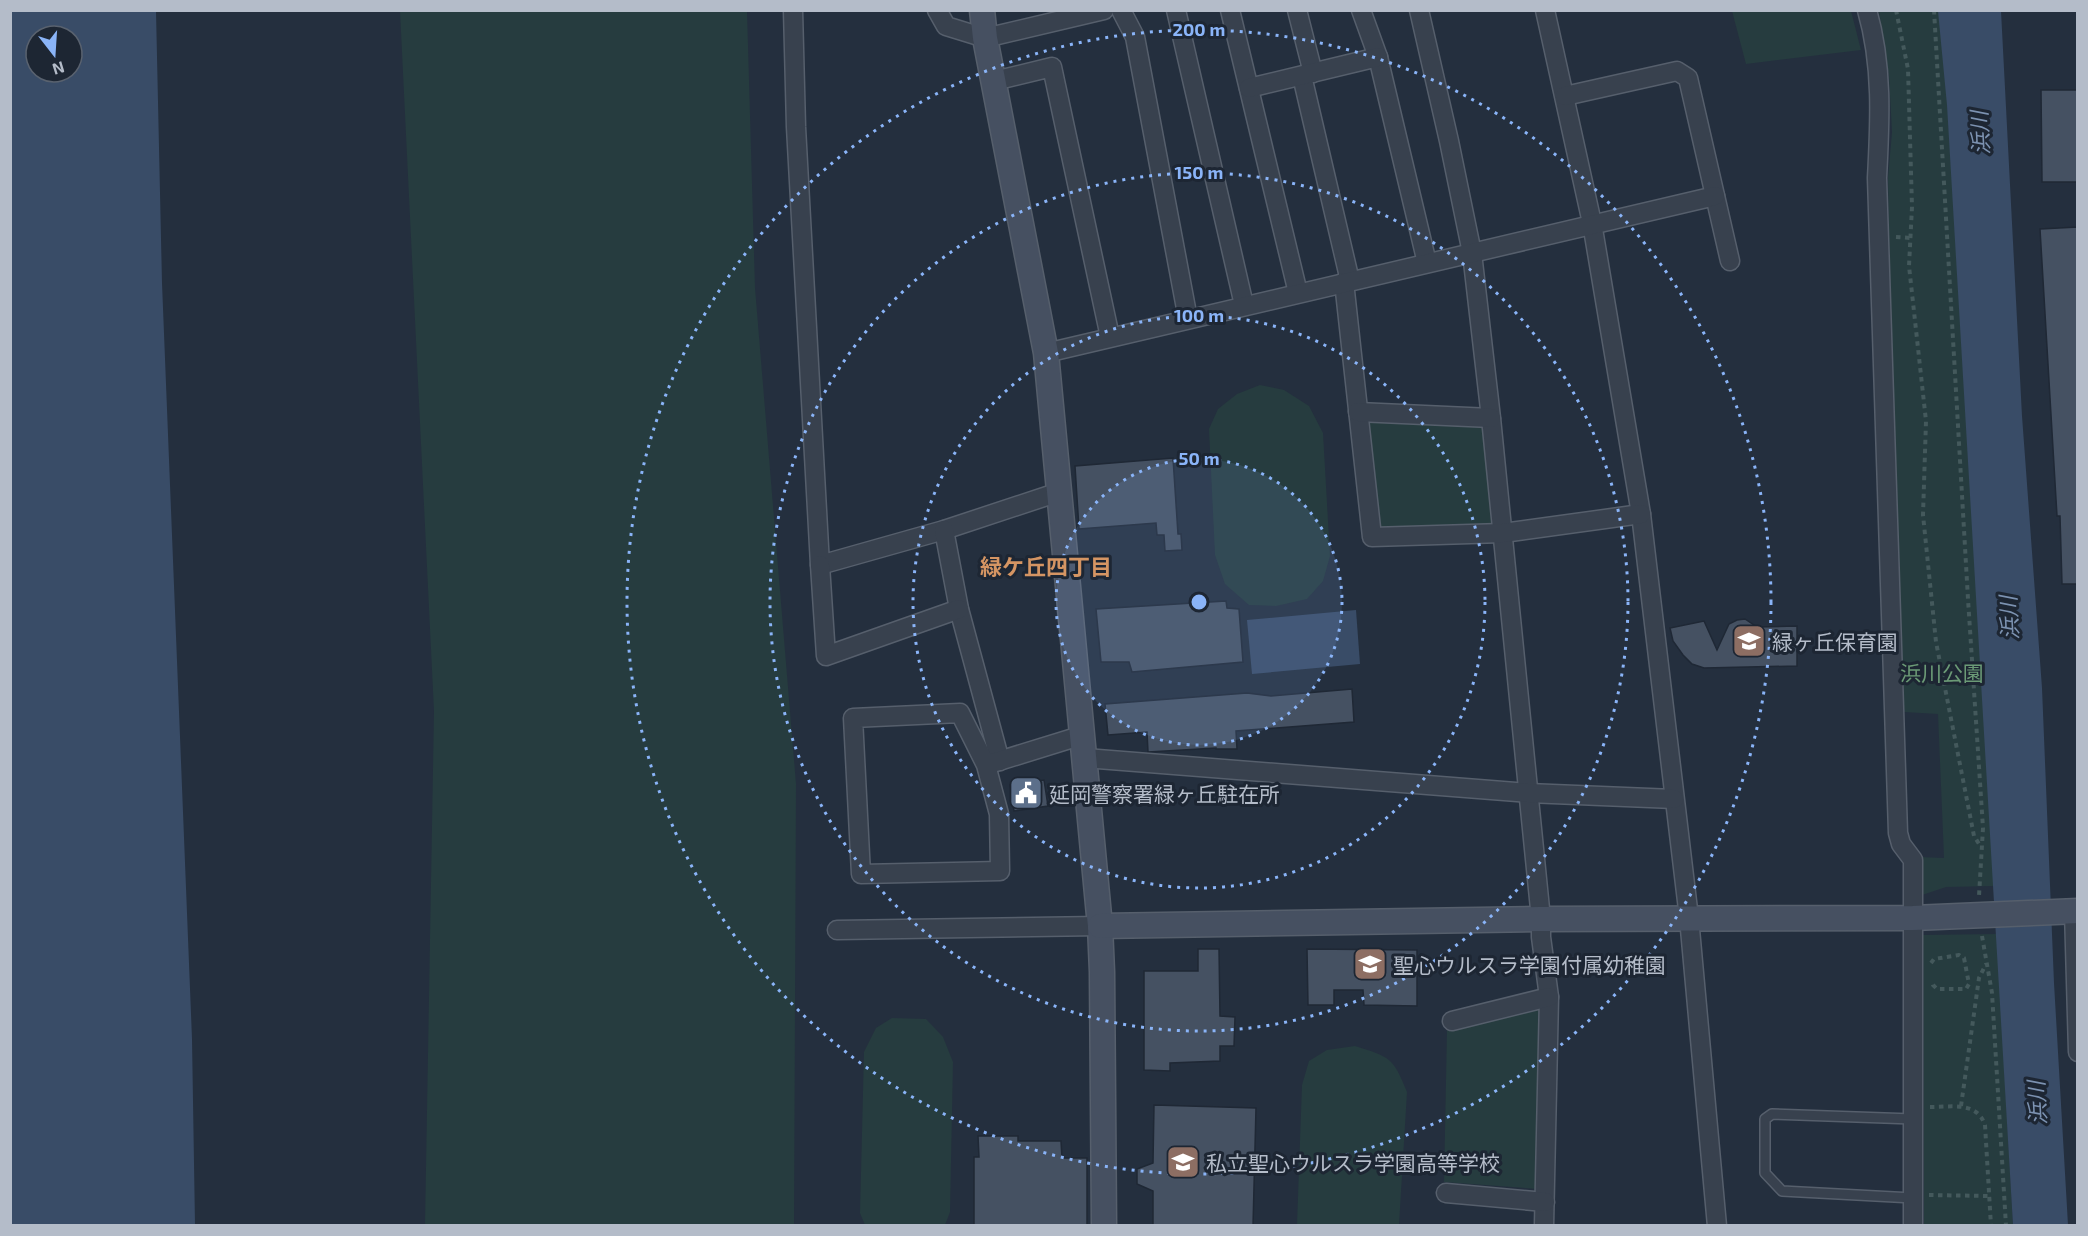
<svg xmlns="http://www.w3.org/2000/svg" width="2088" height="1236" font-family="'Exo 2','Noto Sans JP',sans-serif">
<rect width="100%" height="100%" fill="#242f3e"/>
<g fill="#263c3f">
<path d="M400,11H747L755,288L796,784L794,1225H425L434,711Z"/>
<path d="M1732,11H1851L1861,50L1746,64Z"/>
<path d="M1879,11H1942L1994,886L1946,887L1922,895L1919,857L1944,858L1938,714L1904,712L1891,338L1888,178L1892,132L1889,76Z"/>
<path d="M1260,385L1284,390L1309,406L1323,433L1330,556L1323,581L1307,599L1276,606L1249,605L1225,584L1215,555L1209,429L1218,409L1237,394Z"/>
<path d="M1368,418L1486,422L1496,526L1380,529Z"/>
<path d="M1997,934L2013,1225H1924L1923,935Z"/>
<path d="M1539,1008L1538,1189L1444,1182L1447,1030Z"/>
<path d="M892,1018L926,1019L943,1037L953,1062L950,1212L945,1225H865L860,1213L864,1052L876,1028Z"/>
<path d="M1355,1046C1390,1057 1393,1057 1407,1092L1399,1225H1297L1302,1085L1309,1061L1327,1050Z"/>
</g>
<g fill="#394c67" fill-rule="evenodd">
<path d="M10,11H156L162,283L192,1039L195,1225H11ZM36,36H72V72H36Z"/>
<path d="M1938,11H2001L2022,416L2042,688L2054,983L2068,1225H2013L1947,105Z"/>
<path d="M1356,610L1360,664L1252,674L1247,620Z"/>
</g>
<g fill="#455162" stroke="#1f2835" stroke-width="1.5">
<path d="M2041,90H2078V182H2042Z"/>
<path d="M2078,227V584H2062L2060,516H2057L2040,229Z"/>
<path d="M1173,458L1178,534H1181L1182,550L1165,551L1164,535H1157L1156,523L1079,529L1075,466Z"/>
<path d="M1226,601L1227,608L1239,609L1243,662L1132,672L1129,662H1101L1096,609Z"/>
<path d="M1745,619L1757,627L1797,626V666L1704,668L1692,664L1683,655L1673,641L1670,628L1704,621L1717,650L1729,624L1737,620Z"/>
<path d="M1352,689L1354,722L1236,731L1237,749H1216V748L1148,752L1147,732L1108,735L1105,704L1247,693L1271,696Z"/>
<path d="M1044,780L1048,806L1014,811L1010,785Z"/>
<path d="M1198,949H1219L1220,1016L1235,1017L1234,1046H1220V1061L1170,1063V1071L1144,1070V971H1198Z"/>
<path d="M1307,949L1417,950V1006L1364,1005L1363,990H1334V1005H1308Z"/>
<path d="M1154,1105L1256,1108L1253,1226H1153V1191L1137,1184V1169L1153,1163Z"/>
<path d="M978,1136H1018V1141H1061L1062,1158H1087V1226H974V1157H979Z"/>
</g>
<g fill="none" stroke-linecap="round" stroke-linejoin="round">
<g stroke="#565f6c" stroke-width="12">
<path id="lane" d="M1913,1198L1782,1191L1765,1173V1119L1772,1114L1913,1119"/>
</g>
<g stroke="#565f6c" stroke-width="21">
<g id="street">
<path d="M793,10L796,127L820,565L944,530L1059,492"/>
<path d="M937,10L946,26L985,38L1104,10"/>
<path d="M1121,10L1135,37L1188,319"/>
<path d="M1176,10L1244,305"/>
<path d="M1230,10L1298,293"/>
<path d="M1297,10L1313,73"/>
<path d="M1361,10L1378,57L1427,263"/>
<path d="M1419,10L1449,141L1472,253L1491,418L1541,919V937L1549,997L1544,1226"/>
<path d="M1545,10L1592,223L1641,514L1689,918L1717,1226"/>
<path d="M1867,10C1883,65 1880,122 1877,178L1898,833L1901,844L1913,860V1226"/>
<path d="M1302,76L1350,281"/>
<path d="M994,81L1052,67L1110,337"/>
<path d="M1249,88L1378,57"/>
<path d="M1565,96L1677,71L1688,78L1730,261"/>
<path d="M1344,282L1372,537L1503,533L1641,514"/>
<path d="M1046,353L1715,196"/>
<path d="M1358,412L1491,418"/>
<path d="M944,530L959,609L1000,761"/>
<path d="M820,565L826,656L959,609"/>
<path d="M1085,758L1528,793L1674,799"/>
<path d="M986,765L960,713L853,718L861,874L1000,871L999,814L986,765L1083,735"/>
<path d="M2074,911L2078,1052"/>
<path d="M837,930L1100,926"/>
<path d="M1452,1021L1549,997"/>
<path d="M1446,1193L1545,1202"/>
</g>
</g>
<g stroke="#565f6c" stroke-width="27">
<g id="secondary">
<path d="M982,10L985,38L1046,353L1100,926L1102,972L1104,1226"/>
<path d="M1100,926L1541,919L1913,918L2078,911"/>
</g>
</g>
<g stroke="#44595c" stroke-width="4" stroke-dasharray="4.5 4.5" stroke-linecap="butt">
<path d="M1896,10L1908,69L1912,207L1909,266L1926,421L1923,515L1936,642L1974,836L1981,847"/>
<path d="M1934,10L1968,599L1983,828L1979,896"/>
<path d="M1896,237L1911,238"/>
<path d="M1982,936L1992,993L2006,1226"/>
<path d="M1931,963L1934,959L1959,955L1964,958L1969,984L1966,989H1937L1933,985L1932,982"/>
<path d="M1961,1106L1979,978L1986,964"/>
<path d="M1930,1107C1951,1107 1977,1101 1985,1125L1991,1226"/>
<path d="M1929,1195L1988,1196"/>
</g>
<use href="#lane" stroke="#38414e" stroke-width="9"/>
<use href="#street" stroke="#38414e" stroke-width="18"/>
<use href="#secondary" stroke="#465061" stroke-width="24"/>
</g>
<circle cx="1199" cy="602" r="143" fill="#8ab4f8" fill-opacity=".12"/>
<g fill="none" stroke="#8ab4f8" stroke-width="3" stroke-dasharray="3 6">
<circle cx="1199" cy="602" r="143"/>
<circle cx="1199" cy="602" r="286"/>
<circle cx="1199" cy="602" r="429"/>
<circle cx="1199" cy="602" r="572"/>
</g>
<defs>
<g id="school-square" transform="scale(1.725)"><rect x="-9" y="-9" width="18" height="18" rx="4" fill="#8d6e63" stroke="#1d2633"/><path d="M0-5L7-2L0 1L-7-2ZM-4 1L0 2.5L4 1V4Q0 6-4 4Z" fill="#fff"/></g>
<g id="civic-square" transform="scale(1.725)"><rect x="-9" y="-9" width="18" height="18" rx="4" fill="#5c6f8a" stroke="#1d2633"/><path d="M-.6-6.5H3V-4.5H.6V-3L4-1V1h2V6H-6V1h2V-1L-.6-3ZM-1.2 2.5V6h2.4V2.5Z" fill="#fff"/></g>
</defs>
<g fill-rule="evenodd">
<use href="#school-square" x="1749" y="641"/>
<use href="#civic-square" x="1026" y="793"/>
<use href="#school-square" x="1370" y="964"/>
<use href="#school-square" x="1183" y="1162"/>
</g>
<g text-anchor="middle" dominant-baseline="central" stroke-width="6" stroke-linejoin="round" paint-order="stroke">
<g font-size="21" fill="#b4bcc9" stroke="#1d2633" text-anchor="start">
<text x="1772" y="641">緑ヶ丘保育園</text>
<text x="1049" y="793">延岡警察署緑ヶ丘駐在所</text>
<text x="1393" y="964">聖心ウルスラ学園付属幼稚園</text>
<text x="1206" y="1162">私立聖心ウルスラ学園高等学校</text>
</g>
<g font-size="21" fill="#6b9a76" stroke="#1d2633">
<text x="1942" y="672">浜川公園</text>
</g>
<g font-size="22" font-style="italic" fill="#7c92b1" stroke="#1d2633">
<text transform="translate(1979 133) rotate(-93)">浜川</text>
<text transform="translate(2008 618) rotate(-93)">浜川</text>
<text transform="translate(2036 1103) rotate(-93)">浜川</text>
</g>
<g font-size="22" font-weight="bold" fill="#d59563" stroke="#1d2633">
<text x="1046" y="566">緑ケ丘四丁目</text>
</g>
</g>
<circle cx="1199" cy="602" r="9" fill="#8ab4f8" stroke="#1d2633" stroke-width="3"/>
<g font-size="18" text-anchor="middle" font-weight="bold" fill="#8ab4f8" stroke="#1d2633" stroke-width="6" stroke-linejoin="round" paint-order="stroke">
<text x="1199" y="36">200 m</text>
<text x="1199" y="179">150 m</text>
<text x="1199" y="322">100 m</text>
<text x="1199" y="465">50 m</text>
</g>
<rect width="2088" height="1236" fill="none" stroke="#b4bcc9" stroke-width="24"/>
<g transform="translate(54 54) rotate(163)"><circle r="28" fill="#1d2633" stroke="#59626f" stroke-width="1.5"/>
<path d="M0-4.5L10 22L0 15L-10 22Z" fill="#8ab4f8"/>
<text y="-9" font-size="16" font-weight="bold" text-anchor="middle" fill="#b4bcc9">N</text>
</g>
</svg>
